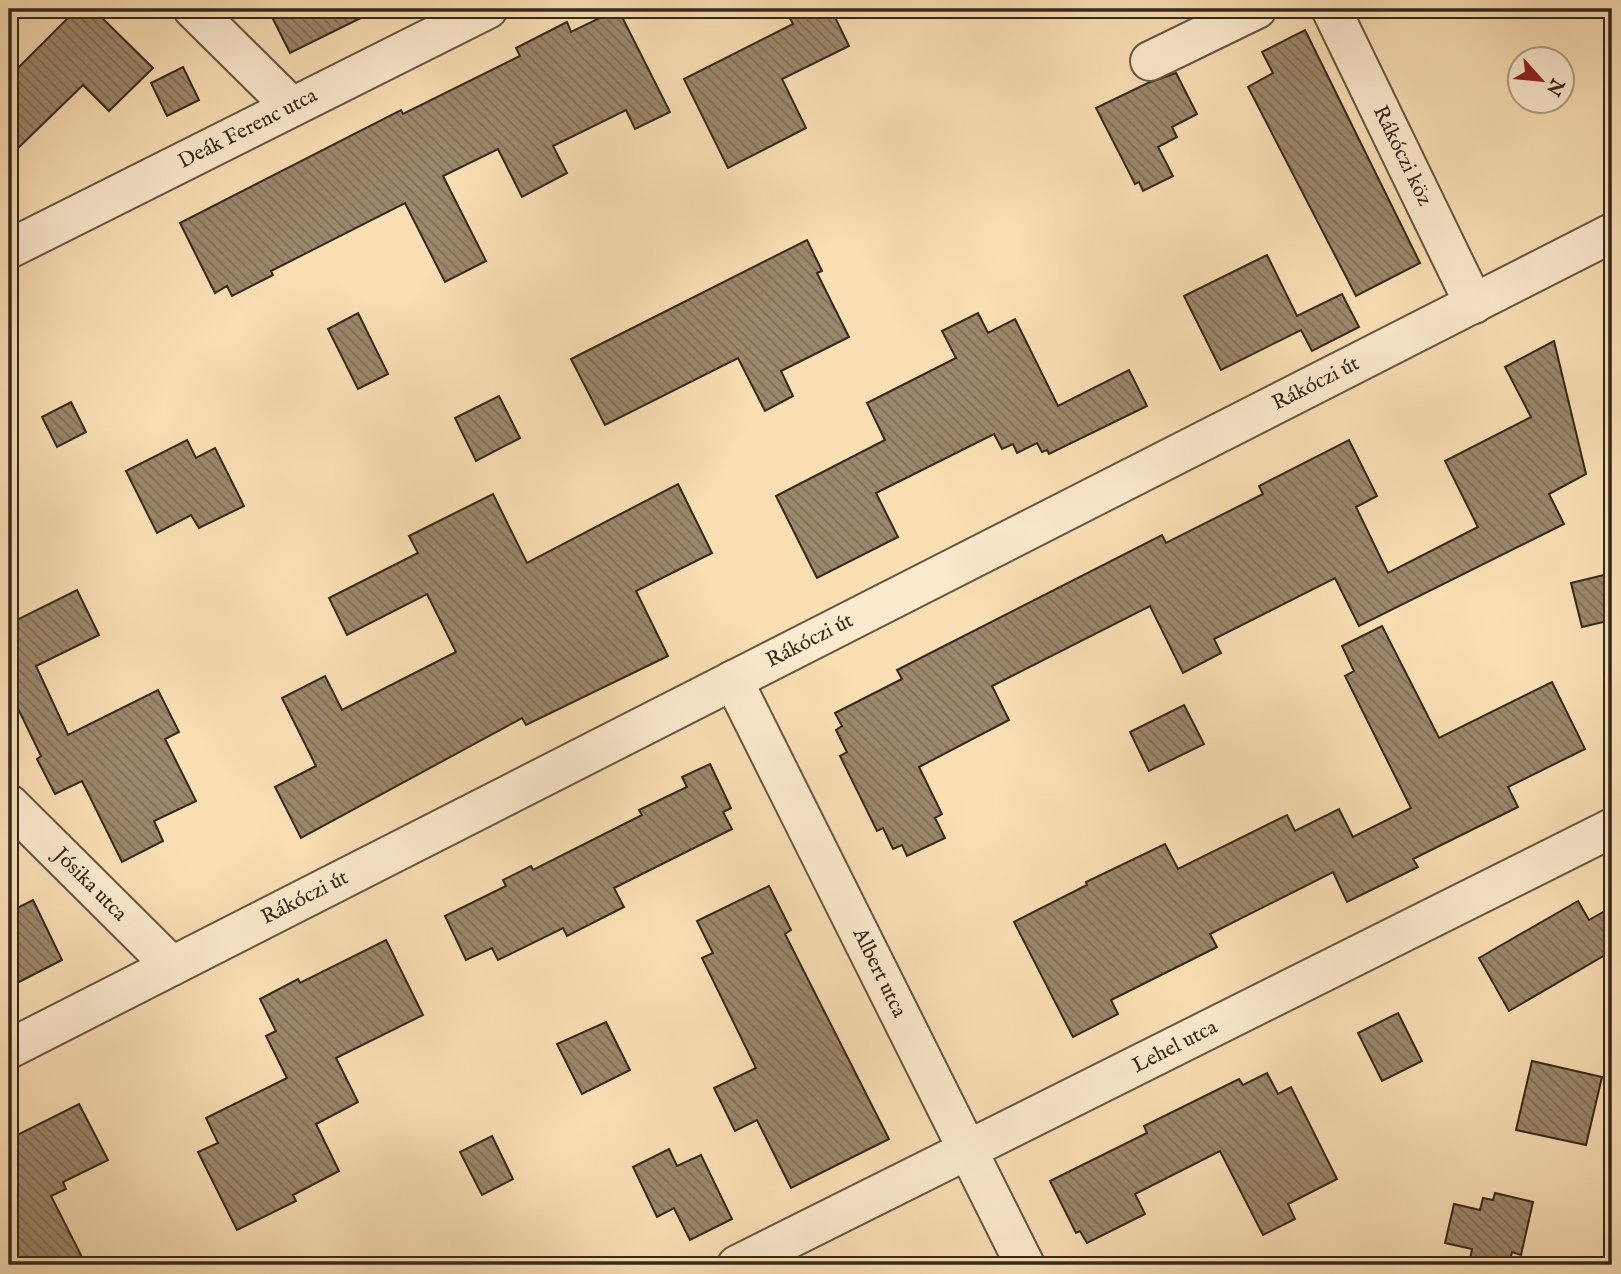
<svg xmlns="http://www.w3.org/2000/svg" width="1621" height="1274" font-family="'IM FELL English',serif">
<defs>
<pattern id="building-back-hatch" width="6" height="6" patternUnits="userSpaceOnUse" patternTransform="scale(1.75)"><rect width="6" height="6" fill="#9b876b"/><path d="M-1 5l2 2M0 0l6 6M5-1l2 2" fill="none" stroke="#7f6e57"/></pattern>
</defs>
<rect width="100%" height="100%" fill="#fadeb4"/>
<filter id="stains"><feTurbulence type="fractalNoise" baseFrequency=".00286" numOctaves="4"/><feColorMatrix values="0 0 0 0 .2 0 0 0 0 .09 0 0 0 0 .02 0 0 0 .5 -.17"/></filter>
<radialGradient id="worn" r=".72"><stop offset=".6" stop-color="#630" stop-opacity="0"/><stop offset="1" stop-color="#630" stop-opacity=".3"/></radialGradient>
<g fill="url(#building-back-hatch)" stroke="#34291b" stroke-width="2">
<path d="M77,9H93L153,68L109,111L83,85L9,157V77Z"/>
<path d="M268,9H379L290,53Z"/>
<path d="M618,9L670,112L635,129L626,110L553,146L567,173L522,197L498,149L443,176L486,261L445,282L405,203L271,271L273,275L232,296L227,286L215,293L180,223L401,110L403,114L520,56L516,48L567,22L571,32Z"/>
<path d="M785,9H831L849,46L782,79L806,128L728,168L684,79L793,24Z"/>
<path d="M1305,30L1420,263L1356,296L1248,87L1273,73L1262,52Z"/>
<path d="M183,67L199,100L167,116L151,83Z"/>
<path d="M1176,73L1197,114L1172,127L1177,137L1158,147L1173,176L1143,191L1139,182L1135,184L1096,108L1148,83Z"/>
<path d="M807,240L822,271L817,273L849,337L781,371L793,396L765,411L738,358L605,425L571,359Z"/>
<path d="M1267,255L1297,316L1342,294L1359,327L1312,351L1301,330L1221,370L1184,296Z"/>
<path d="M358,313L388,374L358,389L328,329Z"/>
<path d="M978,313L988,333L1015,319L1058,406L1129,370L1147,406L1049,454L1047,450L1042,452L1037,443L1017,453L1013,444L1002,449L994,434L876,493L898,537L817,578L776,496L885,440L867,403L956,358L942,331Z"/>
<path d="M1554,341L1586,474L1549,494L1564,524L1359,626L1335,578L1214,639L1221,653L1183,673L1150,606L992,686L1009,720L919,767L942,814L935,818L945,838L907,856L902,845L893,849L883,828L877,831L840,756L847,752L836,730L842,726L835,713L902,679L897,670L1162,535L1166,543L1263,494L1259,486L1349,440L1377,496L1356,507L1388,573L1478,527L1445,461L1531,417L1505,367Z"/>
<path d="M499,396L520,438L476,461L455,418Z"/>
<path d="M71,402L86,432L57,447L42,417Z"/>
<path d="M187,440L196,458L215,448L244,506L199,528L191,515L157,533L126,471Z"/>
<path d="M678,484L712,553L636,591L668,656L526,725L522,718L301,838L275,787L316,766L282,698L325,676L342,710L456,652L427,594L347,635L329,598L418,553L409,536L493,494L527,563Z"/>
<path d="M1612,573V620L1582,627L1571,583Z"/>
<path d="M77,590L99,635L36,666L68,735L158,690L179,732L165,739L196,801L154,821L163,841L122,862L82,781L55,794L37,759L41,756L9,690V607L15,621Z"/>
<path d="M1382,626L1439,738L1552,682L1585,749L1508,787L1518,807L1413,859L1418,867L1347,902L1333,872L1210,934L1217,947L1111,1000L1118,1014L1073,1037L1014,922L1087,885L1086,882L1165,844L1178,869L1287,815L1295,831L1339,809L1353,837L1411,808L1345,676L1354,671L1342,646Z"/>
<path d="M1184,705L1204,744L1149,771L1130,732Z"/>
<path d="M710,764L731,808L723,812L732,829L614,888L624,907L567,936L563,928L498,960L492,948L466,960L445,916L506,886L503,880L531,866L533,870L642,815L639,810L687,787L682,777Z"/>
<path d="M769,886L791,930L785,934L889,1139L791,1188L757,1120L735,1131L714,1088L756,1068L702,958L713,953L697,921Z"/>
<path d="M33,900L62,960L9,987V912Z"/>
<path d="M1578,901L1589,920L1612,907V951L1509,1011L1479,958Z"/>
<path d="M386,940L423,1015L336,1058L358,1102L316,1124L339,1171L293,1195L296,1201L237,1230L198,1152L218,1143L206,1118L287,1078L266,1036L276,1031L260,999L298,979L300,983Z"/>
<path d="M1398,1013L1422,1061L1382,1081L1358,1033Z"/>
<path d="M606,1022L630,1070L582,1094L557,1044Z"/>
<path d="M1532,1061L1602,1077L1586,1145L1516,1130Z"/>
<path d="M1267,1073L1278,1094L1291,1087L1337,1179L1288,1204L1295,1219L1263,1235L1220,1151L1135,1194L1145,1214L1087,1243L1080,1231L1076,1233L1050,1181L1147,1133L1144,1126L1239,1079L1243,1085Z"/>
<path d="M79,1104L108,1160L63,1182L66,1189L51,1196L86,1265H9V1139Z"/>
<path d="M492,1136L513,1179L482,1195L460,1152Z"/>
<path d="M669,1149L677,1166L701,1155L732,1219L690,1240L674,1208L657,1217L633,1167Z"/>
<path d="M1495,1193L1533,1202L1521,1255L1512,1252L1509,1265H1469L1472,1249L1445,1243L1454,1204L1480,1210L1483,1198L1493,1200Z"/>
</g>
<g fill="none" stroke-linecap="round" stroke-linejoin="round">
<g stroke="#665641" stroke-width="42">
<g id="minor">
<path d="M193,9L292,107"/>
<path d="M1331,9L1474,304"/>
<path d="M1150,61L1257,9"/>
<path d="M9,249L488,9"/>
<path d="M733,680L1025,1265"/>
<path d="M9,804L172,966"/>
<path d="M9,1049L1612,233"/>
<path d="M737,1265L1612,828"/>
</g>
</g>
<use href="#minor" stroke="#fceace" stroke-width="38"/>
</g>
<g text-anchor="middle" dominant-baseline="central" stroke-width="5" stroke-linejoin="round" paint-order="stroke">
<g font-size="21" fill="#34291b" stroke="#fceace">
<text transform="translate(248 129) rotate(-27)">Deák Ferenc utca</text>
<text transform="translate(1402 156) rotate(64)">Rákóczi köz</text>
<text transform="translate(1316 384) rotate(-27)">Rákóczi út</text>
<text transform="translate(810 641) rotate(-27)">Rákóczi út</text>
<text transform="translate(90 885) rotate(45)">Jósika utca</text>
<text transform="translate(305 898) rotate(-27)">Rákóczi út</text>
<text transform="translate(879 973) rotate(64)">Albert utca</text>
<text transform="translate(1175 1047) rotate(-27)">Lehel utca</text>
</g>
</g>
<rect width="1621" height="1274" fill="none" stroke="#fadeb4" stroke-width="35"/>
<rect x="10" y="10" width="1600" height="1253" fill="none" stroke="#34291b" stroke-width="3.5"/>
<rect x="18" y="18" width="1586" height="1239" fill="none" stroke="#34291b" stroke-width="2"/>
<g transform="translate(1541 80) rotate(117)"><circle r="33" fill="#fceace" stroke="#ac9d86" stroke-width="2"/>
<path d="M0-5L12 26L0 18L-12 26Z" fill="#8f2418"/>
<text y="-10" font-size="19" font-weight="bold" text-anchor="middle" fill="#34291b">N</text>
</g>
<rect width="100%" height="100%" filter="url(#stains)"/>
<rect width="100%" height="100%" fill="url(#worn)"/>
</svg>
